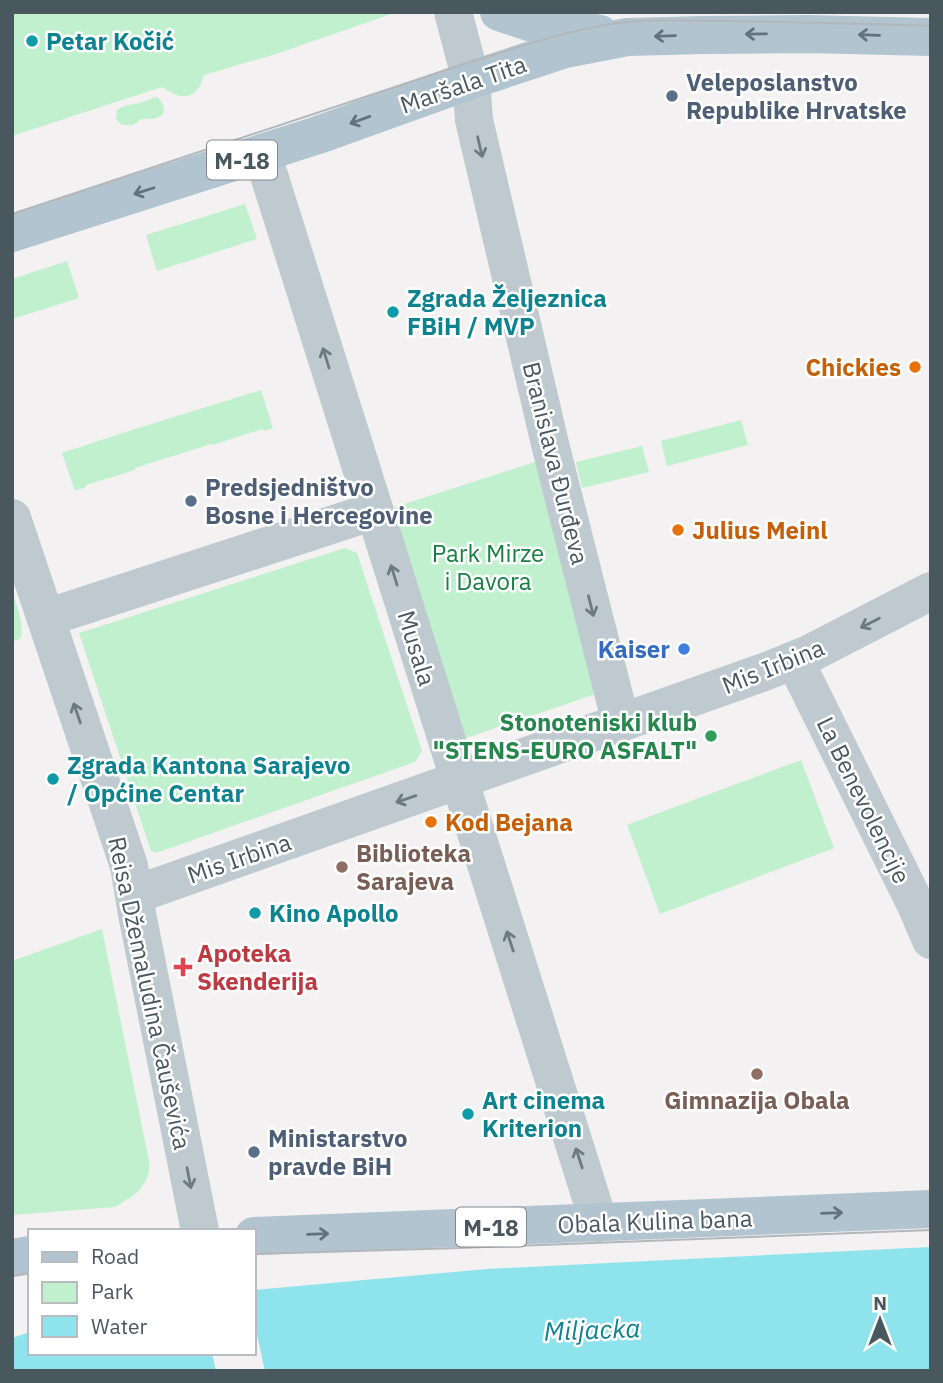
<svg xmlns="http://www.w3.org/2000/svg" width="943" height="1383" font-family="'IBM Plex Sans',sans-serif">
<rect width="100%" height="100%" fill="#f3f1f1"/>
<g fill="#c1f0ce">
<path d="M12,12H397L276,54L204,75C197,101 182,101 162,87L12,136Z"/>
<path d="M157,97C165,103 168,115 156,118C149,120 151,118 144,119C133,121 144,120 134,124C131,126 125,125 122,125L116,119L117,110C125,104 131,105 140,103C146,101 150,98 157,97Z"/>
<path d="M245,204L257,239L157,271L146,235Z"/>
<path d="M67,261L79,298L12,319V279Z"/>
<path d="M261,390L273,428L264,431L263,429L212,445L211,444L135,468V470L86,485V487L75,491L62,453L129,431Z"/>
<path d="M741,420L748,445L667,466L661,441Z"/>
<path d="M642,446L649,472L582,488L576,462Z"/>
<path d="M544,459L599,693L466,738L383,511Z"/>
<path d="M345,548L357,553L422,751L415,762L156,853L151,851L79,633Z"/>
<path d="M12,592C17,606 25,626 20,639L12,641Z"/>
<path d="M801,760L834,848L660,914L627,825Z"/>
<path d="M102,929L149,1161V1172L146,1180L141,1188L133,1196L115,1207L12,1215V961Z"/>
</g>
<path fill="#8fe3ec" d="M931,1247V1371H12V1338L30,1332V1353H254V1290L487,1269Z"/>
<path fill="#f3f1f1" d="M254,1321L265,1371H216L212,1353H254Z"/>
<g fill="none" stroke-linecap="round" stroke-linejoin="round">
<g stroke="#bfcad0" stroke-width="38">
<path d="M453,12L471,80L474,120L551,448L621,723"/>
<path d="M262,153L599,1223"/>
<path d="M12,518L129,866L137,914L200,1231"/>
<path d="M46,618L374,511"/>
<path d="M795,661L916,905L931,940"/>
<path d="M134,895L767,671L811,653L931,591"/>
</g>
<g stroke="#b1c4cf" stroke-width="38">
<path d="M499,12L529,22L600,34"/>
<path d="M12,233L318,135L471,80L565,49L627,37L704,35L807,34L931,37"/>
<path d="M254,1236L931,1209"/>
<path d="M12,1258L30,1255"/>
</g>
<g stroke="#b3b7bb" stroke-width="2">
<path d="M12,214L467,63C513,49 558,33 606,25C646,18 688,21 728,21C796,22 863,24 931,26"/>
<path d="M254,1254L460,1248L931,1230"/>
<path d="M12,1276L30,1273"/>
</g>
</g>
<defs><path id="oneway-shaft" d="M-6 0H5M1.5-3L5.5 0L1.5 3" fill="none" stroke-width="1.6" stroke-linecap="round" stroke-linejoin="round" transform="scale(1.75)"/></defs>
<g stroke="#63727b">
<use href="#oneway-shaft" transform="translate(756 34) rotate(179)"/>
<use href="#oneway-shaft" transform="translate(869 35) rotate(-178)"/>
<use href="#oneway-shaft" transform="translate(665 36) rotate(178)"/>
<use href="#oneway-shaft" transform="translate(360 120) rotate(160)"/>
<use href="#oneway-shaft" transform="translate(144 191) rotate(162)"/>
<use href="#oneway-shaft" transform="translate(832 1213) rotate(-2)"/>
<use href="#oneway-shaft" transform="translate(318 1234) rotate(-2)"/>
</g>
<g stroke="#6c7a81">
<use href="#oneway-shaft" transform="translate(480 147) rotate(77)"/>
<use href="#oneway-shaft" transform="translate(326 358) rotate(-107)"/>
<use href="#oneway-shaft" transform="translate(394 575) rotate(-107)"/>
<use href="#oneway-shaft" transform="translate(591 606) rotate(76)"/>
<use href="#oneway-shaft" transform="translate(870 623) rotate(153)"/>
<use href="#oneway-shaft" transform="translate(77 713) rotate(-109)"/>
<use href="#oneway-shaft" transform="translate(406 799) rotate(161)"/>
<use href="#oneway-shaft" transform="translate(510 941) rotate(-108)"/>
<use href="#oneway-shaft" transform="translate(579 1158) rotate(-108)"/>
<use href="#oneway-shaft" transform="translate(189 1178) rotate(79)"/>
</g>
<g fill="#0f9aa8" stroke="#fff" stroke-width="2.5">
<circle cx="32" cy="41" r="7"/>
<circle cx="393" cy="312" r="7"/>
<circle cx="53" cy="779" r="7"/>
<circle cx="255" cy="913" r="7"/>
<circle cx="468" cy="1114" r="7"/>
</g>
<g fill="#5c6f8a" stroke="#fff" stroke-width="2.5">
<circle cx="672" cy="96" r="7"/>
<circle cx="191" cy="501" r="7"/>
<circle cx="254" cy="1152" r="7"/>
</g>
<g fill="#e8710a" stroke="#fff" stroke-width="2.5">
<circle cx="915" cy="367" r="7"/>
<circle cx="678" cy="530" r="7"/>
<circle cx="431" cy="822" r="7"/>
</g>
<circle fill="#3f7fe0" stroke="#fff" stroke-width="2.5" cx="684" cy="649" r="7"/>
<circle fill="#2e9e5b" stroke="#fff" stroke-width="2.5" cx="711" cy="736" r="7"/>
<g fill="#8d6e63" stroke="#fff" stroke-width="2.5">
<circle cx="342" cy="867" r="7"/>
<circle cx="757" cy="1074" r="7"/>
</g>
<path fill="#e0444e" stroke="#fff" stroke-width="2.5" d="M179.5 956.5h7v7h7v7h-7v7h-7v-7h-7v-7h7z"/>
<g text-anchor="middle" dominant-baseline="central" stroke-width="5" stroke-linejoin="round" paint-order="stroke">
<g fill="#fff" stroke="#80898f" stroke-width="2">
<rect x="207" y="140.5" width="70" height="39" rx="5"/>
<rect x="456" y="1207.5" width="70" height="39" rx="5"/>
</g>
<g font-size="23" font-weight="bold" fill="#49575f">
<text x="242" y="160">M-18</text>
<text x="491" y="1227">M-18</text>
</g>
<g font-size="24" font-weight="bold" fill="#0d838f" stroke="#fff" text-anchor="start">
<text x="46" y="41">Petar Kočić</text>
<text x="407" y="298">Zgrada Željeznica<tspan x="407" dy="28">FBiH / MVP</tspan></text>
<text x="67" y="765">Zgrada Kantona Sarajevo<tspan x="67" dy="28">/ Općine Centar</tspan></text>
<text x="269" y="913">Kino Apollo</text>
<text x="482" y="1100">Art cinema<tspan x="482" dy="28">Kriterion</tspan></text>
</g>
<g font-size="24" font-weight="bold" fill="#4e5e75" stroke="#fff" text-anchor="start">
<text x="686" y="82">Veleposlanstvo<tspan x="686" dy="28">Republike Hrvatske</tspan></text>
<text x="205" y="487">Predsjedništvo<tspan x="205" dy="28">Bosne i Hercegovine</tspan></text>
<text x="268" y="1138">Ministarstvo<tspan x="268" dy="28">pravde BiH</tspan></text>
</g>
<g font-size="24" fill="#49575f" stroke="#fff">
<text transform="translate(463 84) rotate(-19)">Maršala Tita</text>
<text transform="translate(556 463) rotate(76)">Branislava Đurđeva</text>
<text transform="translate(417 648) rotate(73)">Musala</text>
<text transform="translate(773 666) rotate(-22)">Mis Irbina</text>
<text transform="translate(864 800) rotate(64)">La Benevolencije</text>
<text transform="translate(239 858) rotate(-19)">Mis Irbina</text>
<text transform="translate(150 993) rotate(78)">Reisa Džemaludina Čauševića</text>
<text transform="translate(655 1221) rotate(-2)">Obala Kulina bana</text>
</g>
<g font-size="24" font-weight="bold" fill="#c56008" stroke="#fff" text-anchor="start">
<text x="901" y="367" text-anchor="end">Chickies</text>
<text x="692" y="530">Julius Meinl</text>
<text x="445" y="822">Kod Bejana</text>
</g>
<g font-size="24" fill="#188141" stroke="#fff">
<text x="488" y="553">Park Mirze<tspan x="488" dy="28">i Davora</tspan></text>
</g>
<g font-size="24" font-weight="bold" fill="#366cbe" stroke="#fff" text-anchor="end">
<text x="670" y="649">Kaiser</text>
</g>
<g font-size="24" font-weight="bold" fill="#27864d" stroke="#fff" text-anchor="end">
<text x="697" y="722">Stonoteniski klub<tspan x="697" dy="28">"STENS-EURO ASFALT"</tspan></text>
</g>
<g font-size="24" font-weight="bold" fill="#785e54" stroke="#fff" text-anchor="start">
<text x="356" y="853">Biblioteka<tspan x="356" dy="28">Sarajeva</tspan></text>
<text x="757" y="1100" text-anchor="middle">Gimnazija Obala</text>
</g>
<g font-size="24" font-weight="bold" fill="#be3a42" stroke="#fff" text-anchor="start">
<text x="197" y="953">Apoteka<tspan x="197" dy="28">Skenderija</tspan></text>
</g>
<g font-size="26" font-style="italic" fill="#0e828e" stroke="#fff">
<text transform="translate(592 1329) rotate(-2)">Miljacka</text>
</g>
</g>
<rect width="943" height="1383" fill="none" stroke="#49575f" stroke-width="28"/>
<rect x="28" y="1229" width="228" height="126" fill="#ffffff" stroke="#b6bcbf" stroke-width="2"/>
<rect x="42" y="1252" width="35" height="10" fill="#b1c4cf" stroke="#b6bcbf" stroke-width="2"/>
<text x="91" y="1264" font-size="21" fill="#49575f">Road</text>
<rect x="42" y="1282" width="35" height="21" fill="#c1f0ce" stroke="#b6bcbf" stroke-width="2"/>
<text x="91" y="1299" font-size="21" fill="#49575f">Park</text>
<rect x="42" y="1316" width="35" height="21" fill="#8fe3ec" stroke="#b6bcbf" stroke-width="2"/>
<text x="91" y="1334" font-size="21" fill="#49575f">Water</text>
<g transform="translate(880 1320)" stroke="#ffffff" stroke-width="5" paint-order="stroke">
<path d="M0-5L12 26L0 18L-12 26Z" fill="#49575f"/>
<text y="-10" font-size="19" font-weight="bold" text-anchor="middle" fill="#49575f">N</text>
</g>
</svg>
